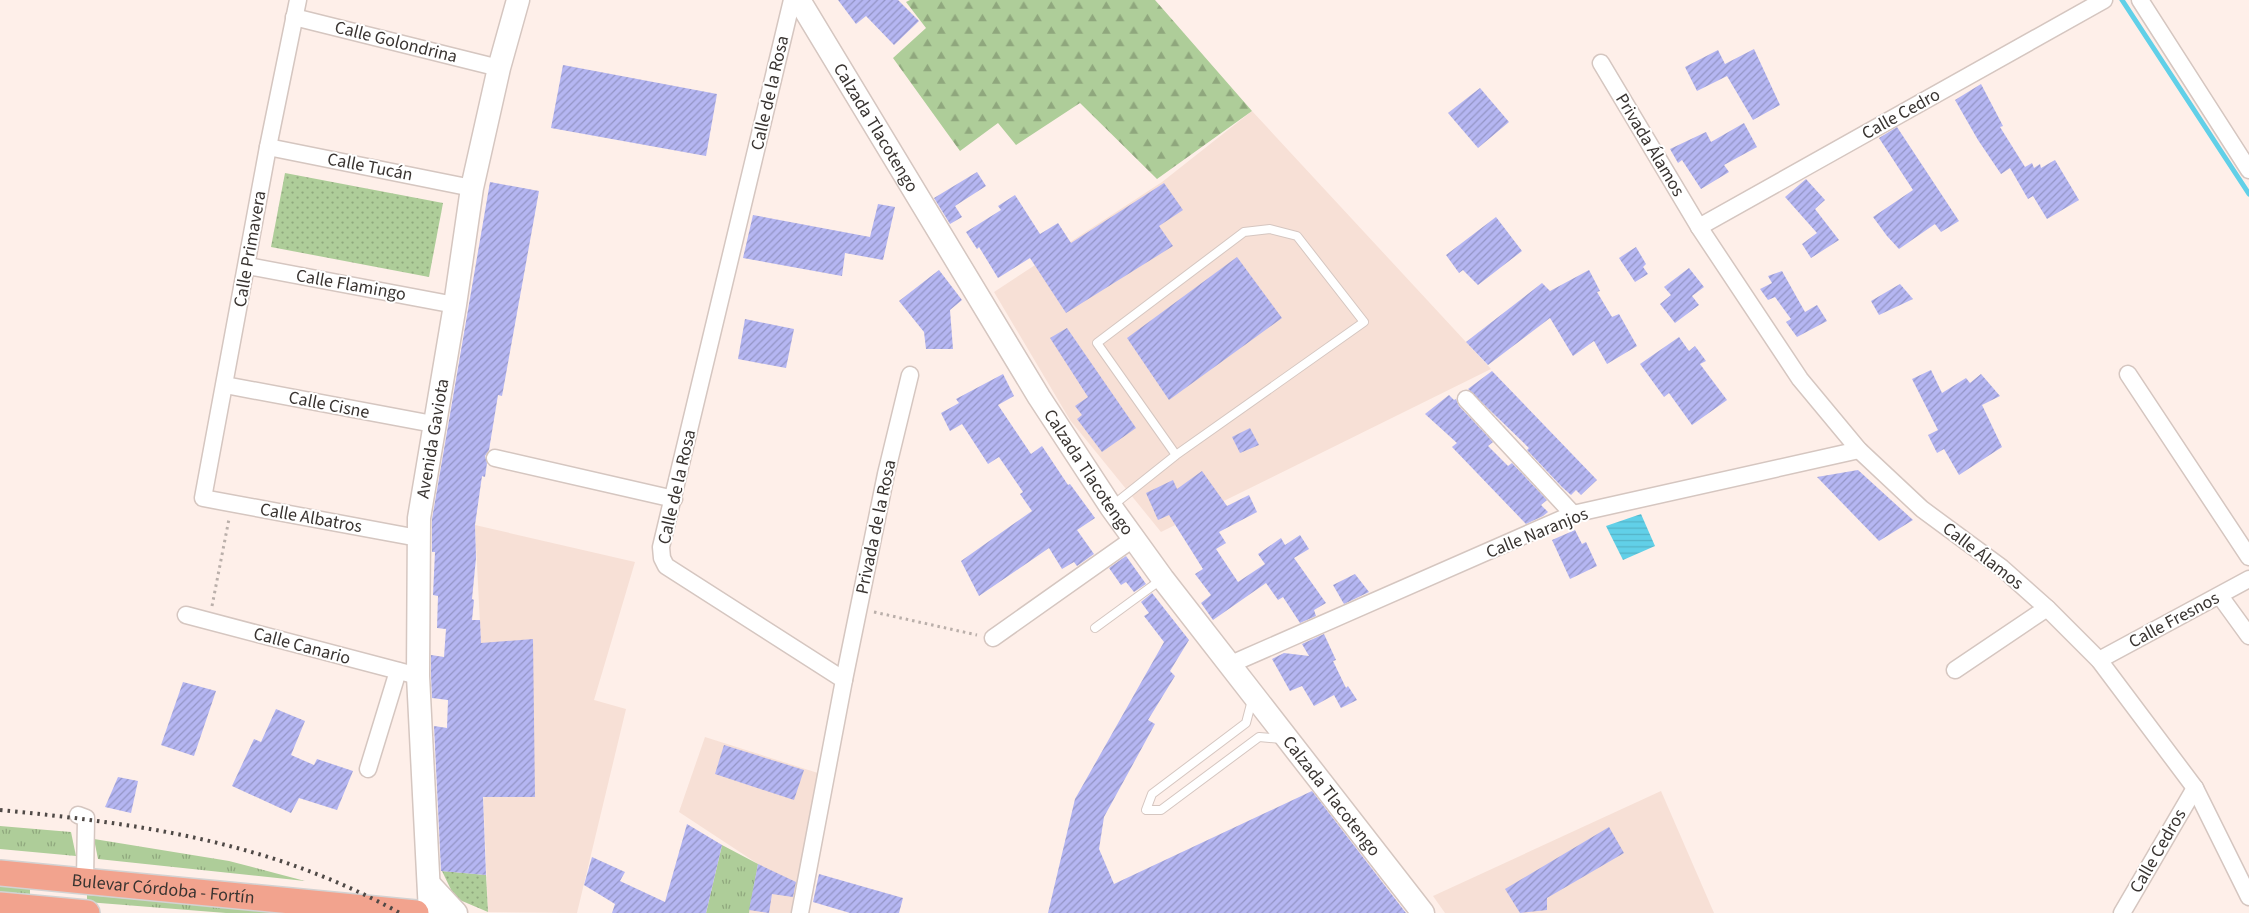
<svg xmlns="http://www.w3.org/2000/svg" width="2249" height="913" font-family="'Source Sans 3',sans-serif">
<defs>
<pattern id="grass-tufts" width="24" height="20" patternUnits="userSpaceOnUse" patternTransform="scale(1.25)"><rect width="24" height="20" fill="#aecd99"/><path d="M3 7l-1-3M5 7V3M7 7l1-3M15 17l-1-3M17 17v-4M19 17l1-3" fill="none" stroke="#8fa77d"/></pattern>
<pattern id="forest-firs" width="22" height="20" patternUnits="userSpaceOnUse" patternTransform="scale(1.25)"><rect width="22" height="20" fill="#aecd99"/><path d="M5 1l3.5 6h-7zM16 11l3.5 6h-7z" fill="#8fa77d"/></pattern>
<pattern id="park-dots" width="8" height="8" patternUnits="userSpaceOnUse" patternTransform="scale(1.25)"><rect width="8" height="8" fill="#aecd99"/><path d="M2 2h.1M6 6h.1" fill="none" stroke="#8fa77d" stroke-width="1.8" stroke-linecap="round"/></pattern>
<pattern id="water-rules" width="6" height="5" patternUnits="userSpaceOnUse" patternTransform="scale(1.25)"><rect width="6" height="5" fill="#61d0e8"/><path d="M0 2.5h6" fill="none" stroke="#55b3c7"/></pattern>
<pattern id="building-hatch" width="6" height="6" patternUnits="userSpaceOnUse" patternTransform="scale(1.25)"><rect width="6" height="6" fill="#b5b6f2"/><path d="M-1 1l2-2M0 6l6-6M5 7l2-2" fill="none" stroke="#9495c5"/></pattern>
</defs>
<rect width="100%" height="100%" fill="#feefe9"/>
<g fill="#f7e0d6">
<path d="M1252,111L1491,369L1161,532L1070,420L994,292L1162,182Z"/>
<path d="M475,525L635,562L594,700L626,709L577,913L488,912L483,788L481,643Z"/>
<path d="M705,737L821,774L793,913H749L758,864L679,812Z"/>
<path d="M1661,791L1714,913H1445L1433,896Z"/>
</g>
<g fill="url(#grass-tufts)">
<path d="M0,826L71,832L76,856L0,849Z"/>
<path d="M94,839L229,861L305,881L98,859Z"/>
<path d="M722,845L758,864L749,913H706Z"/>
<path d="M0,886L30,889V894L0,892Z"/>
<path d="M87,895L289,913H226L87,902Z"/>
</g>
<path fill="url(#forest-firs)" d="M910,0H1155L1252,111L1157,179L1080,103L1016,145L998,123L960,151L893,58L926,28L906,2Z"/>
<g fill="url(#park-dots)">
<path d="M285,173L443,203L429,277L271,247Z"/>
<path d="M442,871L486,875L488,912L455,898Z"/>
</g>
<path fill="url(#water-rules)" d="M1641,514L1655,546L1623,560L1606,526Z"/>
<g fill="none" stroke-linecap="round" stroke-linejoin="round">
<path stroke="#61d0e8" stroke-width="5" d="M2122,0L2249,194"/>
</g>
<g fill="url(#building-hatch)">
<path d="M838,0H898L919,21L894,45L866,16L856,24Z"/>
<path d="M1754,49L1780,105L1753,120L1727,76L1697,91L1685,67L1718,50L1725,64Z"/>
<path d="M563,65L717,94L706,156L551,128Z"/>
<path d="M1981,84L2003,126L2000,127L2025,167L2032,163L2034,168L2040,164L2041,168L2055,160L2079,200L2047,219L2033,196L2028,199L2010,168L2001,174L1978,140L1955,100Z"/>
<path d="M1480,88L1509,122L1478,148L1448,113Z"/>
<path d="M1744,123L1757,147L1724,165L1729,172L1701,189L1682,160L1678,163L1670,149L1706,132L1711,142Z"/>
<path d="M1897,127L1959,221L1941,232L1935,224L1899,249L1887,236L1873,217L1913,190L1879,138Z"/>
<path d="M977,172L986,186L955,206L962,217L950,224L934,198Z"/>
<path d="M1806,179L1825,200L1815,209L1839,240L1811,258L1802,244L1817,233L1785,197Z"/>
<path d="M490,182L539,191L502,396L498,395L489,450L485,456L487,463L485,477L482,476L475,525L476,558L472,599L474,600L472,620H480L481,643L533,639L535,797H483L486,875L441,871L434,726L447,728L448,700L432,698L431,676V655L444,657L446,629L437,628L438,596L433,595L435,552H432V519Z"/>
<path d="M1164,183L1183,210L1159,226L1173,246L1066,313L1030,258L998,278L979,247L977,249L966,232L1001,210L998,206L1015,195L1040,234L1058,223L1071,243Z"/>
<path d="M878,204L895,207L883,260L845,253L842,276L743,258L753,215L870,237Z"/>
<path d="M1496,217L1522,251L1478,285L1463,270L1459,273L1446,255Z"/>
<path d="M1636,247L1646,264L1643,267L1648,274L1635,282L1619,258Z"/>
<path d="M1237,257L1282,318L1169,400L1127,338Z"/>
<path d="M1689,268L1704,287L1692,296L1699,305L1675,323L1660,304L1671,295L1664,287Z"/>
<path d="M939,270L962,300L950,310L953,349H926L924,332L899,301Z"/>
<path d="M1589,270L1600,291L1597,292L1612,317L1619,314L1637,346L1607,364L1594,341L1573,356L1550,318L1488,365L1466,342L1542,283L1550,291Z"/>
<path d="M1782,271L1805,312L1817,305L1827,321L1797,337L1786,322L1791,319L1775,297L1768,300L1760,289L1772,283L1768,276Z"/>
<path d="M1900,284L1913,299L1879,315L1871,301Z"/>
<path d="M745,319L794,329L786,368L738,359Z"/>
<path d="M1067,328L1136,428L1102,452L1077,419L1082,415L1075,406L1088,397L1050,338Z"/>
<path d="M1679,337L1689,351L1695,346L1706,361L1700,364L1727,400L1692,425L1669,393L1664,397L1640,364Z"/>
<path d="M1931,370L1942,393L1966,378L1970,383L1981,374L2000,396L1982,405L2002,447L1959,475L1944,449L1937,453L1928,435L1938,430L1912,379Z"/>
<path d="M1492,371L1597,480L1581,495L1576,490L1571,495L1562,487L1527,450L1529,448L1468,389Z"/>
<path d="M1003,374L1014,396L998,405L1031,454L1042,446L1068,485L1070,484L1095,518L1077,530L1094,554L1077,566L1074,562L1062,569L1049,548L979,596L961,561L1032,511L1020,494L1023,492L999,457L988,464L962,424L950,431L941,413L959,403L956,399Z"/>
<path d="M1449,395L1454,400L1456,399L1459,406L1493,442L1488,446L1508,466L1512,463L1547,500L1541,505L1548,512L1543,516L1526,524L1452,447L1457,443L1425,414Z"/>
<path d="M1250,428L1259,445L1240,453L1232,437Z"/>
<path d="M1858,470L1913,520L1879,541L1817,477Z"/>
<path d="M1202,471L1227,506L1249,495L1257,512L1219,532L1226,543L1216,549L1238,582L1265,564L1258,554L1281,538L1285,545L1300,535L1309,549L1294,558L1326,603L1314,610L1316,616L1300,623L1283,597L1278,600L1266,583L1213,620L1201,603L1211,595L1195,574L1203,569L1169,515L1158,520L1146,493L1173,480L1177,489Z"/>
<path d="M1575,530L1582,544L1586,542L1597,566L1570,579L1552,540Z"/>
<path d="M1126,556L1146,584L1134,592L1126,582L1121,585L1109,568Z"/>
<path d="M1355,574L1369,592L1344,604L1333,585Z"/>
<path d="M1152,593L1189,640L1170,671L1175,676L1148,720L1155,724L1104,817L1099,849L1114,884L1312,791L1406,913H1048L1075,799L1164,642L1144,616L1149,613L1141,602Z"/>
<path d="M1324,634L1336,660L1333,661L1346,688L1348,686L1357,700L1341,708L1334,695L1314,706L1302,686L1290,691L1272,659L1284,653L1309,656L1302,644Z"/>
<path d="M183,682L216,691L194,756L161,745Z"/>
<path d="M276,709L305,721L291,755L314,765L317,759L353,771L337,810L299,798L291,813L232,786L254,739L261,742Z"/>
<path d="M724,745L804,770L794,800L715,774Z"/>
<path d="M118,777L138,781L131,813L105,807Z"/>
<path d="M687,824L722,845L706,913H612L615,904L584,885L592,857L625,872L620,881L665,902Z"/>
<path d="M1609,827L1624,853L1547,898V910L1520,913L1505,889Z"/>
<path d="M758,864L796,882L793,897L772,894L769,913L749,910Z"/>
<path d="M819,874L903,898L899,913H850L813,902Z"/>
</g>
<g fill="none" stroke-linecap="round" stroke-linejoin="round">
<g stroke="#d5c6c0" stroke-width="10">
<g id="lane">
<path d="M1112,506L1176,455L1364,322L1297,236L1270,229L1244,232L1097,343L1176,455"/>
<path d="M1095,628L1162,579"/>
<path d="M1252,700L1246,723L1152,794L1146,810H1161L1259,737L1282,739"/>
</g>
</g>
<g stroke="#d5c6c0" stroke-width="19">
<g id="street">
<path d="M298,0L268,147L203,498L418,538"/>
<path d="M792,0L661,547L662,558L666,566L844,680L800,913"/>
<path d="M2140,0L2249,170"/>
<path d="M294,17L499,68"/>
<path d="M1601,63L1699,227L1800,379L1859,450L1922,509L2002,568L2047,608L2099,660L2195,788L2249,897"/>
<path d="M268,147L472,188"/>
<path d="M1699,227L2104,0"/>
<path d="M248,266L455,305"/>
<path d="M2128,374L2249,557"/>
<path d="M225,385L433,424"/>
<path d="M1466,399L1573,514"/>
<path d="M495,458L674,499"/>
<path d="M2220,596L2249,636"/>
<path d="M186,615L418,676"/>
<path d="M993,638L1133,539"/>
<path d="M2099,660L2249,579"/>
<path d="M1231,664L1573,514L1859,450"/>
<path d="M1955,670L2047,608"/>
<path d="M844,680L886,474L910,375"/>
<path d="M368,769L398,671"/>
<path d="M78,815L86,818L85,880"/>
<path d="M2122,913L2195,788"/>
</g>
</g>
<g stroke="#d5c6c0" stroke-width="25">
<g id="secondary">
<path id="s1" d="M799,0L1039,397L1111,507L1163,579L1423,913"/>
<path d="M429,884L456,913"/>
<path id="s2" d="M430,913L418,676L419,518L455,305L472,188L499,68L518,0"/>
</g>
</g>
<g stroke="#d3d2d2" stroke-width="28">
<g id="primary">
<path id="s3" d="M0,873L416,913"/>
<path d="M0,905L87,913"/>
</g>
</g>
<g stroke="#baafaa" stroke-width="3" stroke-dasharray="2.5 4" stroke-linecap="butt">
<path d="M212,606L229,519"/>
<path d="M874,612L977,635"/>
</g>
<use href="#lane" stroke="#fff" stroke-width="8"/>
<use href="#street" stroke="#fff" stroke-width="16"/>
<use href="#secondary" stroke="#fff" stroke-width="22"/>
<use href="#primary" stroke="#f2a38e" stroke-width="25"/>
<path stroke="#4f4946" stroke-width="4" stroke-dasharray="2.5 5" stroke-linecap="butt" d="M0,810C144,824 271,842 400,913"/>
</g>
<g text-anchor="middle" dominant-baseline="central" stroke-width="4" stroke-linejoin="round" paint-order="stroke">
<g font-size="18" fill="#393431" stroke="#fff">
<text transform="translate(396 42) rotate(14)">Calle Golondrina</text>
<text transform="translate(770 93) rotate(-77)">Calle de la Rosa</text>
<text transform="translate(1901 114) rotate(-29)">Calle Cedro</text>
<text stroke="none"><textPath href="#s1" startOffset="149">Calzada Tlacotengo</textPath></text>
<text transform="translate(1650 145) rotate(59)">Privada Álamos</text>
<text transform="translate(370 167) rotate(11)">Calle Tucán</text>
<text transform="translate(250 249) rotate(-80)">Calle Primavera</text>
<text transform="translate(351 285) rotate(10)">Calle Flamingo</text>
<text transform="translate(329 405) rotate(11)">Calle Cisne</text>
<text stroke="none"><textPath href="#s2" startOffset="476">Avenida Gaviota</textPath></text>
<text stroke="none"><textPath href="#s1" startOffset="554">Calzada Tlacotengo</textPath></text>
<text transform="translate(677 487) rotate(-77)">Calle de la Rosa</text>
<text transform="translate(311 518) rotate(10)">Calle Albatros</text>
<text transform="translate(876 527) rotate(-78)">Privada de la Rosa</text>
<text transform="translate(1537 533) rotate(-22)">Calle Naranjos</text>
<text transform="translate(1983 556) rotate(38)">Calle Álamos</text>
<text transform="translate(2174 620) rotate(-28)">Calle Fresnos</text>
<text transform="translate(302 646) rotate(15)">Calle Canario</text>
<text stroke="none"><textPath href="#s1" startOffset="959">Calzada Tlacotengo</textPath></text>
<text transform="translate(2158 851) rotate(-60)">Calle Cedros</text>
<text stroke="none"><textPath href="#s3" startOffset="164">Bulevar Córdoba - Fortín</textPath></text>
</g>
</g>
</svg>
